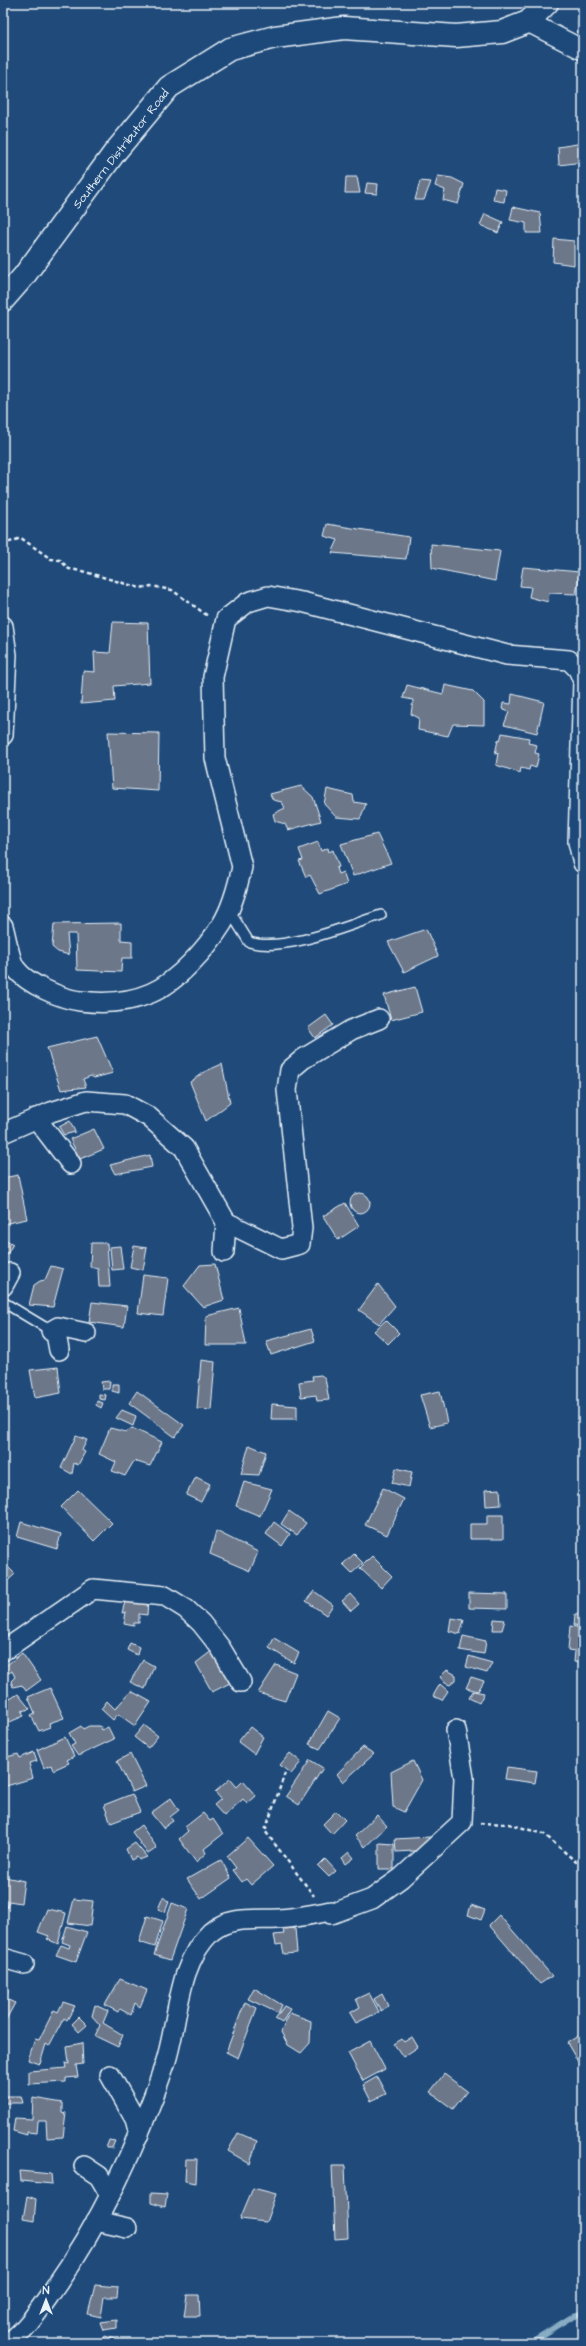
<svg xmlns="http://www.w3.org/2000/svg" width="586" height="2346" font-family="'Architects Daughter',sans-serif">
<rect width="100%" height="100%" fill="#1f4a7a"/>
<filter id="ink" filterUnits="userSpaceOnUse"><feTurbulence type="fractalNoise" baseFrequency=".025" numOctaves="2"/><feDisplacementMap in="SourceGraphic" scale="8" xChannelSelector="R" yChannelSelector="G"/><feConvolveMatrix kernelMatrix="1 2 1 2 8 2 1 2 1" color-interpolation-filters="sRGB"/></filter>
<g filter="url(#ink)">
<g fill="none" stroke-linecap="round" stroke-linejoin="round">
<path stroke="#87acc3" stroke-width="5.5" d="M529,2343L573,2316L583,2313"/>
</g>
<g fill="#6c778a" stroke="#e8f1f8">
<rect x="578" y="21" width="5" height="12"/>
<path d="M583,143V162L559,165L558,147Z"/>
<path d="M438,176L452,178L464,184L458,204L443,200L445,190L435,186Z"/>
<path d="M346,177H357L360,193H345Z"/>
<path d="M420,181L431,182L424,200H415Z"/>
<path d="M367,183L378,184L377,194L365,193Z"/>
<path d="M495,188L506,190L504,202L493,200Z"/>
<path d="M513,207L540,213L542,233H526V223L510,220Z"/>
<path d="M485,214L503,222L498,233L480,225Z"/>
<path d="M554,239L574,241V265L553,262Z"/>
<path d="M327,524L409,537L406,559L332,553L338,540L324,536Z"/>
<path d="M431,544L500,551L495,581L432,568Z"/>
<path d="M523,567L580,572L576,594L549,593L548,602L529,597L531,587L520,586Z"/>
<path d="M113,622L148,623L150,683L114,686L115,701L81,704L83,671L95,672L94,652L110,653Z"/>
<path d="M407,685L443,694L445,685L473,691L484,702V725L453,724L448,736L418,730L419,718L411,714L413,700L403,698Z"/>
<path d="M512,694L544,702L537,733L504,725L509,712L502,709L503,703L511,704Z"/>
<path d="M108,732L159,733L158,791L112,788Z"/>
<path d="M502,733L529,738L528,743L537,745L535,753L539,754L536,768L530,766L529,770L521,768L520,773L496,765L498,753L495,754L498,740L500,741Z"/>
<path d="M301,786L313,797L321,821L288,830L285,824L275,821L273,814L285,808L282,802L273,800L270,794Z"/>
<path d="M327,789L353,795L354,802L366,804L360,819L336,817L324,804Z"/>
<path d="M377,834L391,863L353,876L341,844Z"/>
<path d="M318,842L321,851L328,848L329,852L333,850L339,867L336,868L338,874L343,872L347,884L320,894L310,875L306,877L299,861L303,860L299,849Z"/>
<path d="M121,923V940L132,941V958H122L121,972L77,970L76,934H67L69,955L58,952L52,947L54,924Z"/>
<path d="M426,929L438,956L404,972L388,942Z"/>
<path d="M415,987L422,1012L391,1020L384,995Z"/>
<path d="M326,1015L333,1025L315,1038L308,1028Z"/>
<path d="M97,1036L113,1073L94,1078L91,1076L83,1079L86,1087L61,1090L47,1048Z"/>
<path d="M222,1064L230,1103L206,1121L190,1082L204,1072Z"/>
<path d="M70,1121L75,1132L64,1135L59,1127Z"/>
<path d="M94,1129L104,1149L80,1159L70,1139Z"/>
<path d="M150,1155L152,1167L115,1174L110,1165Z"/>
<path d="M18,1175L27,1219L3,1224V1178Z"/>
<circle cx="360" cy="1203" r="10"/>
<path d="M345,1203L359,1226L338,1240L323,1216Z"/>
<path d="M3,1238L13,1244L3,1261Z"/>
<path d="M91,1243H107L110,1287H99L98,1269L90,1267Z"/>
<path d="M120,1246L123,1269L112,1270L110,1247Z"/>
<path d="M134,1246L147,1248L143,1270L130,1267Z"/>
<path d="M215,1264L224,1300L203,1307L184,1286L200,1265Z"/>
<path d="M51,1266L63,1269L53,1307L29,1305L34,1285L40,1281L45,1280Z"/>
<path d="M143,1275L168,1278L163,1316L138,1313Z"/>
<path d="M378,1284L395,1306L379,1324L359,1310Z"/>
<path d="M92,1302L127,1306L124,1327L89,1322Z"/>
<path d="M239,1308L246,1345H205L206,1316Z"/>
<path d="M386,1320L399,1333L388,1344L374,1331Z"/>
<path d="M311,1329L315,1341L271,1355L266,1341Z"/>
<path d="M201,1360L215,1362L211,1410L197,1409Z"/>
<path d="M58,1367L61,1393L35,1398L30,1370Z"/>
<path d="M321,1375L325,1378L329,1400L317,1401L316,1395L301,1397L299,1382L313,1380L312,1376Z"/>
<path d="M110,1381L109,1389H102L101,1382Z"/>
<path d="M112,1384H119V1393L112,1391Z"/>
<path d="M137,1391L184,1425L175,1437L129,1403Z"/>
<path d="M440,1391L447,1423L430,1427L420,1395Z"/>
<path d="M99,1394L106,1395L105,1400L99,1399Z"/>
<path d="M97,1401L103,1403L101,1408L96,1405Z"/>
<path d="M272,1404L297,1406V1419H271Z"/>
<path d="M122,1410L136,1416L133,1426L116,1418Z"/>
<path d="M110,1428L126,1432L132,1428L162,1442L150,1466L134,1461L125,1476L112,1471L116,1462L99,1454Z"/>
<path d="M76,1436L87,1440L82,1450L85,1452L78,1465L74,1463L72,1474L61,1468Z"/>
<path d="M249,1445L266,1452L259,1475L241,1474Z"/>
<path d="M396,1468L412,1472L409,1487L392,1483Z"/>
<path d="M196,1477L210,1484L201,1502L186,1495Z"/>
<path d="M244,1482L272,1489L260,1516L236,1506Z"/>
<path d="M383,1488L404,1499L387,1535L365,1525Z"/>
<path d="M500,1489L501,1505L486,1506L485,1490Z"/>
<path d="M78,1490L112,1523L94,1541L61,1507Z"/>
<path d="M289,1511L306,1523L297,1535L281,1524Z"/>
<path d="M487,1515H503V1539H470V1524H487Z"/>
<path d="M21,1522L61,1534L57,1549L17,1537Z"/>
<path d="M274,1522L290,1534L282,1546L266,1534Z"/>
<path d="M216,1531L258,1552L250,1571L210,1554Z"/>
<path d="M354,1554L363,1563L352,1573L343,1564Z"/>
<path d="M372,1556L392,1576L381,1588L360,1568Z"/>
<path d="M3,1562L15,1574L3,1585Z"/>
<path d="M314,1591L333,1605L326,1615L306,1601Z"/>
<path d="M469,1593L507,1594V1609L469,1608Z"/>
<path d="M350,1594L359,1604L351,1611L342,1601Z"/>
<path d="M126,1598L148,1601L147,1615L139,1614V1623H134V1626L124,1624L126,1612L122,1613Z"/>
<path d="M575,1614H583V1626L574,1625Z"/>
<path d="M451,1618L464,1620L460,1634L449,1631Z"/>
<path d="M494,1619L505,1620L502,1630H493Z"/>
<path d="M570,1626L583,1628V1663L574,1662L575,1651L568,1650Z"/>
<path d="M463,1636L486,1641L484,1654L460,1650Z"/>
<path d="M274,1638L299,1653L294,1663L269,1648Z"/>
<path d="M130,1643L139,1647L137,1655L127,1650Z"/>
<path d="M213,1650L232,1682L212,1692L196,1663Z"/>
<path d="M22,1653L41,1680L26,1691L22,1685L13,1687L11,1681L15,1677L12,1671L9,1673L3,1668Z"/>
<path d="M469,1656L492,1663L487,1673L466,1667Z"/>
<path d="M143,1660L154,1666L145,1689L130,1682Z"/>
<path d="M276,1665L296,1673L285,1701L258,1693Z"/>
<path d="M447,1670L456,1675V1680L450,1685L445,1683L440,1677Z"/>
<path d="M471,1677L484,1681L478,1691L466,1688Z"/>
<path d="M440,1684L448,1691L442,1700L433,1696Z"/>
<path d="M50,1688L64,1718L49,1723L50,1727L39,1731L31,1715L35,1713L28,1697Z"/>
<path d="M131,1691L151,1702L135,1726L118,1714L113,1720L101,1709L107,1701L115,1709Z"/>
<path d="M473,1691L484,1693L479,1703L469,1698Z"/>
<path d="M7,1693L10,1699L18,1694L30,1709L22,1711L24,1716L7,1723L3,1714V1696Z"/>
<path d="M328,1711L340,1718L320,1749L309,1744Z"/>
<path d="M144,1725L158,1736L148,1748L134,1737Z"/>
<path d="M81,1726L83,1729L89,1726H100L102,1730L108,1727L114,1739L78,1756L71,1746L75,1744L69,1733Z"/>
<path d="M250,1727L263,1737L254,1754L238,1742Z"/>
<path d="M65,1737L74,1756L67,1760L69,1763L53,1770L51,1765L44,1768L37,1750Z"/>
<path d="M363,1747L374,1754L343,1782L337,1774Z"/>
<path d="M34,1752L37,1761L29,1763L33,1778L3,1787V1770L6,1769L3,1758L18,1754L20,1758Z"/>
<path d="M290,1753L301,1762L291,1774L280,1765Z"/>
<path d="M130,1754L146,1786L132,1792L117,1761Z"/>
<path d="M310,1760L323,1768L299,1805L286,1796Z"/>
<path d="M413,1761L422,1780L404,1812L393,1807L391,1772Z"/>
<path d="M507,1767L537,1771L535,1783L505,1779Z"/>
<path d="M230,1779L237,1787L243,1781L256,1796L247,1804L243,1799L224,1816L214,1805L221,1799L215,1792Z"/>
<path d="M132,1794L140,1812L111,1823L104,1805Z"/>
<path d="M171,1798L179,1810L170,1817L173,1821L163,1828L151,1813Z"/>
<path d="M336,1811L345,1820L332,1834L323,1824Z"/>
<path d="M203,1813L210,1821L213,1819L223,1834L204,1849L206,1853L196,1862L179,1839L188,1831L185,1827Z"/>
<path d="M377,1815L387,1826L365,1847L355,1836Z"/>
<path d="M141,1825L157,1848L148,1854L132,1832Z"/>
<path d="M430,1837L431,1850L396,1852L395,1839Z"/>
<path d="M248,1838L273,1866L251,1885L246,1879L242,1882L233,1870L236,1868L227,1856Z"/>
<path d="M135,1843L147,1857L139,1860L137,1857L131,1860L126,1849Z"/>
<path d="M379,1843L394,1844V1869H379Z"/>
<path d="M349,1852L354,1858L346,1864L342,1858Z"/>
<path d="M325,1859L336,1871L329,1877L318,1866Z"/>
<path d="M221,1860L231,1878L201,1899L187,1879Z"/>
<path d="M5,1877L24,1881L21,1903L9,1901L7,1908L3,1906Z"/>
<path d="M163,1897L169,1902L165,1912L158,1909Z"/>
<path d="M74,1899L93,1901L90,1926L68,1923Z"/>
<path d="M172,1903L188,1909L170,1960L154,1955Z"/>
<path d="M471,1905L485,1910L481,1920L468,1915Z"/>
<path d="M47,1909L66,1913L58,1944L47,1939L49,1936L38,1932Z"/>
<path d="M499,1915L527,1947L552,1976L540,1984L489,1925Z"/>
<path d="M147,1916L163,1921L155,1947L139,1942Z"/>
<path d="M67,1926L87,1932L76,1962L56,1955L61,1945L69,1948L70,1945L62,1942Z"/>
<path d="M295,1928L297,1953L284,1954L282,1944L276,1945L274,1935L284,1934L283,1929Z"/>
<path d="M120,1979L147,1990L140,2007L135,2003L131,2015L120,2009L118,2012L105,2005Z"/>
<path d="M254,1988L282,2005L278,2013L248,1999Z"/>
<path d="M3,1989L8,1991L6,1999L15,2003L3,2025Z"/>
<path d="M369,1993L379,2012L356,2023L350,2013L360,2007L356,1999Z"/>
<path d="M382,1994L388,2006L381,2011L374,1999Z"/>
<path d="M63,2002L75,2006L67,2020L64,2018L49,2046L46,2044L40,2064L28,2060L35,2039L39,2040L54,2010L58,2012Z"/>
<path d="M245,2002L257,2008L238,2058L226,2052Z"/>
<path d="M95,2005L108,2011L103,2023L123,2035L118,2047L95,2036L100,2025L92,2016Z"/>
<path d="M284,2006L290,2009L282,2023L275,2019Z"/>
<path d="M290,2013L311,2021L310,2043L301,2053L288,2045L281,2032Z"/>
<path d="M79,2017L87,2025L79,2032L72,2024Z"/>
<path d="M578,2036L583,2044L581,2067L567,2043Z"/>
<path d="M412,2037L418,2047L403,2057L394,2044L402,2039L404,2042Z"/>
<path d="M370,2041L385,2069L363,2081L348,2053Z"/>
<path d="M82,2043L83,2064L76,2065L78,2077L66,2078V2082L29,2084V2071L66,2068L65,2063L69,2064L67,2046Z"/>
<path d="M444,2074L467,2091L453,2109L430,2092Z"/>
<path d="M377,2077L386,2094L371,2101L363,2085Z"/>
<path d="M3,2096H21L23,2103H5L3,2111Z"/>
<path d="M33,2098L63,2103V2112L66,2113L63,2137L47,2138L46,2121H38L37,2133L27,2132V2135L13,2131L15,2118L32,2119Z"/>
<path d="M238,2133L257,2141L250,2164L228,2151Z"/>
<path d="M109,2140L115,2141L112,2148H106Z"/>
<path d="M186,2159H197L196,2183L185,2181Z"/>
<path d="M332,2166H345L348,2238L335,2239Z"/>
<path d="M20,2171L51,2174L52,2184L21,2181Z"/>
<path d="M253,2188L276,2194L266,2222L240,2219Z"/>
<path d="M151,2193L167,2194L165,2207L151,2203Z"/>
<path d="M27,2196L36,2199L34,2221L23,2219Z"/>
<path d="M95,2285L118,2287L117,2297H104L101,2317L88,2314Z"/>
<path d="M187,2295H199L200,2316H184Z"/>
<path d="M117,2320V2328L103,2330L100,2322Z"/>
<path d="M104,2336L114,2339L113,2343H101Z"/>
</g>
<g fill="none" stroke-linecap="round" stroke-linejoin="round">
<g stroke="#e8f1f8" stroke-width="12">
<g id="lane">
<path d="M229,910L249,942C284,953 346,926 381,915"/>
<path d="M3,1302L53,1332"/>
</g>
</g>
<g stroke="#e8f1f8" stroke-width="22">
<g id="street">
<path d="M528,22L583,50"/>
<path d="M3,626L7,655L3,735"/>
<path d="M3,926C6,936 10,962 16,969C27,984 62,999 80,1001C104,1004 128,1003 151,993C177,982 207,948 222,924C232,908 238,885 242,867L215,758L213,677L226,619L248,602L268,596L302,602L507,655L569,660L578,669L583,681L578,842L583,863"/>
<path d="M36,1118L71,1164"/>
<path d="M3,1133L51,1112L86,1101L125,1104L149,1117L184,1148L226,1222L224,1252"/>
<path d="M226,1222L281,1249L300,1244L302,1228L287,1090L290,1070L303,1059L351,1030L379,1019"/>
<path d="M3,1286L10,1273"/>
<path d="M51,1331L58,1327L86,1333"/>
<path d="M56,1334L59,1350"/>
<path d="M3,1651L93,1589L165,1596L186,1609L201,1623L220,1647L241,1682"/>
<path d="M3,1958L24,1964"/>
<path d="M110,2075L135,2119L139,2134"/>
<path d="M84,2166L99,2176L110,2195"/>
<path d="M96,2221L127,2228"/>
<path d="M8,2343C27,2329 39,2310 53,2290C101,2222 138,2144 165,2064C179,2022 176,1965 211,1932C229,1916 255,1920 278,1919C296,1918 314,1914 331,1911V1914L372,1899L401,1878L462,1822L464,1778L456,1730"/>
</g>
</g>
<g stroke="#e8f1f8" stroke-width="25">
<path id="secondary" d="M3,300L24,276L115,152L169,87L230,49L275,37L344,28L456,36L502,32L528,22L547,3"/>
</g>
<g stroke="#e8f1f8" stroke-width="2.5" stroke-dasharray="4 3" stroke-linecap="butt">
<path d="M3,537L10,542L21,538L51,559L60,560L69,569L82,571L140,588L151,586L172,590L208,616"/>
<path d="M285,1773L265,1831L314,1896"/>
<path d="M480,1823L509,1824L544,1834L583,1868"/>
</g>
<use href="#lane" stroke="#1f4a7a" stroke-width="9"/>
<use href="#street" stroke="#1f4a7a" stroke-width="19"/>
<use href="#secondary" stroke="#1f4a7a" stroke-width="22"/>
</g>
</g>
<g text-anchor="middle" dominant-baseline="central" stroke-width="4" stroke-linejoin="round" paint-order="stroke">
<g font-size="12" fill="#e8f1f8" stroke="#1f4a7a">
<text transform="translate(121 149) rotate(-52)">Southern Distributor Road</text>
</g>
</g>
<rect width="586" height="2346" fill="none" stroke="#1f4a7a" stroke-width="16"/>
<rect x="8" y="8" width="570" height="2330" fill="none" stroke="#e8f1f8" stroke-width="1.5" filter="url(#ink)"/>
<g transform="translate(46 2300)" stroke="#1f4a7a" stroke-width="3" paint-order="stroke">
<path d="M0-3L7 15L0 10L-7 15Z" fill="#e8f1f8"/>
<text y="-6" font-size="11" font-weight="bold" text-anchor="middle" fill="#e8f1f8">N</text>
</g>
</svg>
